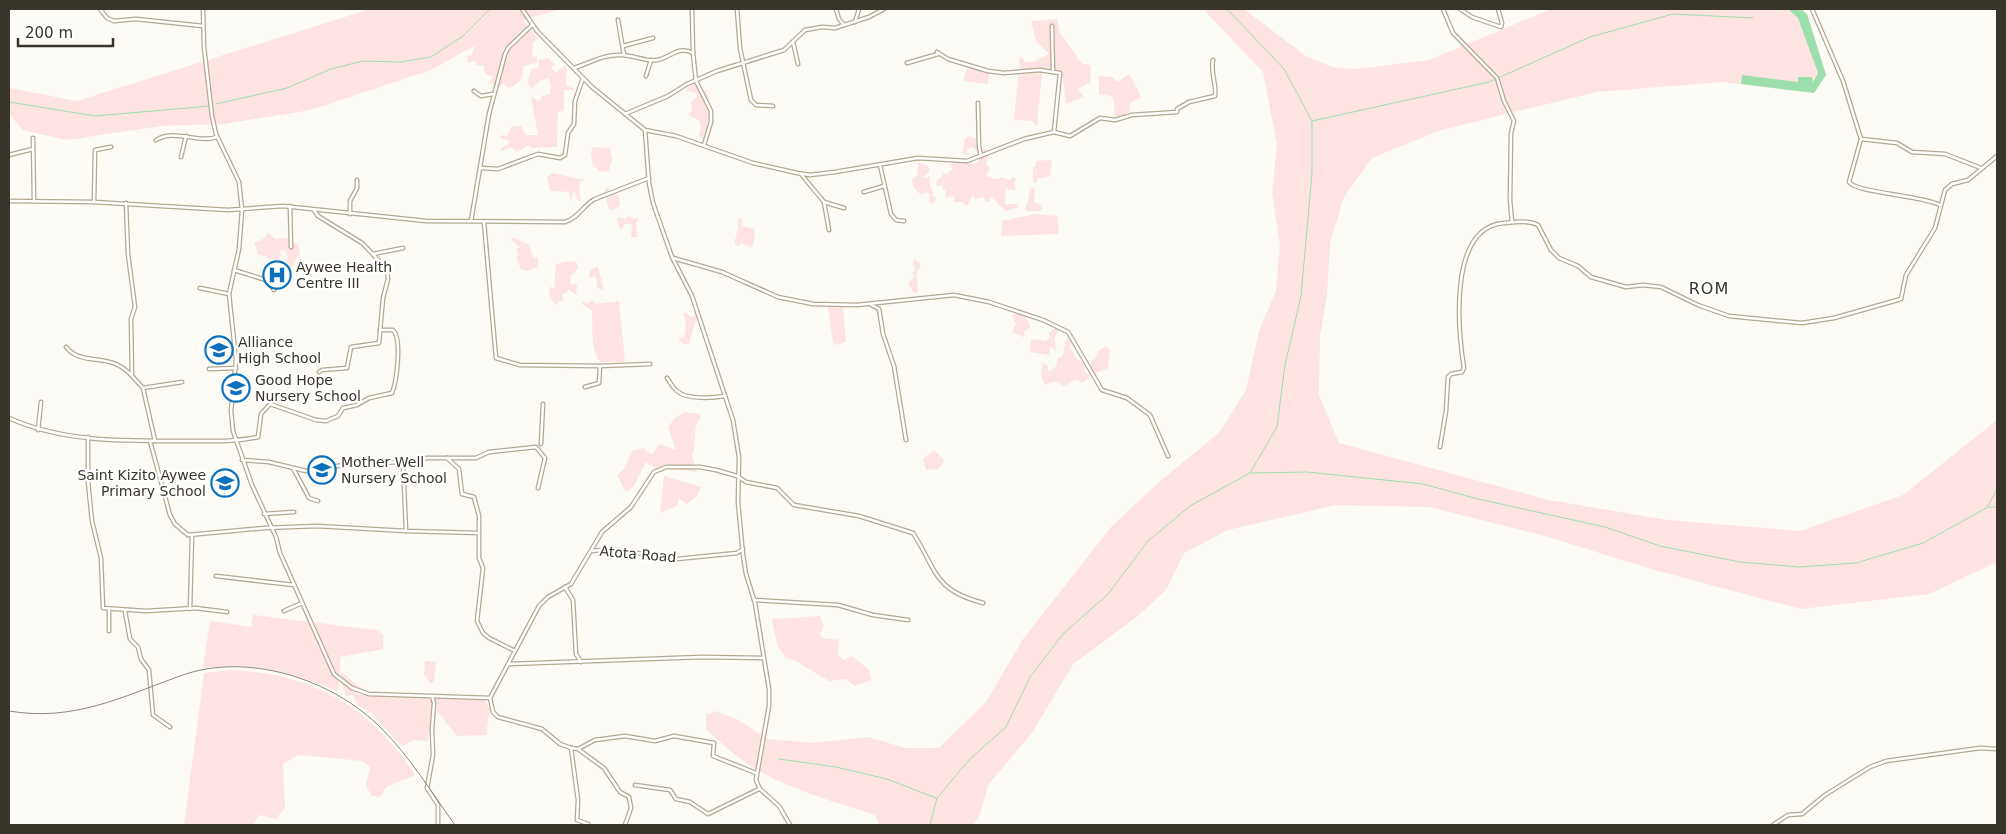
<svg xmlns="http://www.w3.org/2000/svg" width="2006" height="834" font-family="'DejaVu Sans',sans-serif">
<rect width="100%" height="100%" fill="#fdfbf6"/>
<g fill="#fde4e3">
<path d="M370,9H561L523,20L538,38L533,43L532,55L537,57L536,63L523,66C524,78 520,83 509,88L503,84L498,88L490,82L493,76L485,74L484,66L477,65L475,61L468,63L467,56L472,55L474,46L431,70L311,110L224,124L161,126L67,140L22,130L9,113V88L77,101Z"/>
<path d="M1203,9H1244L1306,56L1332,67L1356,69L1429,60L1551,9H1801L1807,14L1826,75L1814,93L1723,82L1597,92L1441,130L1372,158L1344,197L1330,243L1327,295L1320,336L1319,395L1339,443L1549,500L1667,520L1800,531L1903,495L1997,420V562L1929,594L1801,609L1651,569L1545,536L1429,507L1336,505L1228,530L1184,553L1166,590L1138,616L1073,664L1032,733L988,785L980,815L973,825H880L875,815C836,802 793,791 757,770C738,759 722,744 706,729V715L717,711L740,721L768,739L813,743L868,737L905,748H939L986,702L1023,639L1111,527L1159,482L1220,432L1246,390L1259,331L1276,291L1280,245L1272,192L1277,145L1263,72Z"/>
<path d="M1057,19L1060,33L1082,64L1091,65L1090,83L1078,89L1084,97L1066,104L1063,78L1059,70L1042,73L1037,126L1032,121L1014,120L1020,56L1026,62H1033L1049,54L1036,41L1031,21Z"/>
<path d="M549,58L555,65L551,67L555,73L565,65L567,69L566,85L576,90H564V111L558,112L557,147L532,148L529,145L517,152L511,147L502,151L501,148L508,145L509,141L500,138L502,135L507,136L511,127L521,126L526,135H538L531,97L539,101L542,96L550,94L551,85L549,78L539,81L532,89L527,82L532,69L538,68L539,60Z"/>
<path d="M968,66L990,72L988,84L963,81Z"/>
<path d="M1129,74L1140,94V98L1129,104L1130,110L1125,115L1115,117L1113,98L1109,95L1099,94V76L1112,77L1118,82Z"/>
<path d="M695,81L703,90H706L709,101L707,104L711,113L703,139L699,135L701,126L698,120L689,115L692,108L691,102L698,95L694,92L685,91Z"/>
<path d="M969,136L978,140L977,144L982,150L986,149L989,153L986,163L990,169L986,175L990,178L998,179L1002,177L1009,180L1013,177L1016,179L1014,184L1016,190H1009L1006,187L1005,204H1017L1019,207L1006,211L991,197L989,202H986L983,197L975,199L973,195L968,205H965L963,202H954V196L945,198L946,191L942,188L944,182L940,186H936L937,179L941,178L944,173L946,175L953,168L950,166L953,162L962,161L973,164L978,162L980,156L973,147L967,149L969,154L965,155L962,153L965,139Z"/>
<path d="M592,147L610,148L612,160L608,172L598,171V169L593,166L591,154Z"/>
<path d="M1047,160L1052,161L1050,176L1037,179V183L1033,182V171L1037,161Z"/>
<path d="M918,163L927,165L930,171L923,177L928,178L930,175V186L934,193L931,196L935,197L936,200L933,203H930L929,194L926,192L921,195L913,187L912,179L917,175Z"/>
<path d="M553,173L584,180L580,182L579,190L581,202L578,201L574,190L571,201L569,192L550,191L547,177Z"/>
<path d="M607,187L613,194L619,195L620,206L613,210L608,208L605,190Z"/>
<path d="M1032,187L1035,189L1034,202L1042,205L1041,211H1026L1025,209C1030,201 1027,194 1032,187Z"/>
<path d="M1035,214L1057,216L1059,234L1001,236L1002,221Z"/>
<path d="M627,216L635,219L636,217L639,220L636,222L637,237H631L632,224H624L623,228L620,229L617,219L620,217L626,219Z"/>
<path d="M741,217L742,226L754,229L755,235L752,248L741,243L739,246L735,245C734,237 740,229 738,220Z"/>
<path d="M268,232L275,239L287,238L298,245L300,253L287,274L285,273L288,258L284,249L280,251L281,256L276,260L257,254V249L254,243L265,238Z"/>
<path d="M512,237L528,244L534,258L538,257V267L528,271L521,269L516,258L519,255L516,250L520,247L511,240Z"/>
<path d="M915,259L921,265L917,272L918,293L913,292L908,283L915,276L912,274L915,270L913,262Z"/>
<path d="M570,261L576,262L578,268L570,277L571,285L575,283L577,286L576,295L568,289L567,293H563V301H559L556,305C551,301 548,293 549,287L554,288L556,264Z"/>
<path d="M598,267L604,291L597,287L596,276L590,278L589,273L593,268Z"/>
<path d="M592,300L596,304L619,301L625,362H601C590,354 593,324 592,311L582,304L583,301L587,304Z"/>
<path d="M843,306L846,341L838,345L833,343L828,307Z"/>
<path d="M694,310H696L700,319L695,322L689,344H683L678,338L684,337C686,327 687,323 683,314L686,312L691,317L695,315Z"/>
<path d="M1018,313C1024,313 1030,322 1030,328L1024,332L1025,336L1023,337L1012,332L1016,324L1011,315Z"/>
<path d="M1056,328L1059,330L1055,336L1056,352L1051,346L1049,355L1030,352L1031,339L1046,341L1050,337L1049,333Z"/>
<path d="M1066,339H1070V348L1076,358L1084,364L1085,371L1090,376L1083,383L1075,380L1064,386L1055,381L1045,385L1041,376L1043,363L1048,366V371H1051L1057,365V359L1063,355Z"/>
<path d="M1107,346L1110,351L1108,368L1095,373L1090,367L1092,360L1095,359L1098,351Z"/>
<path d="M685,412L699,414L701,417C690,431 699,441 692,454L696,472L670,468L658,470L646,462L634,486L626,492L617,475L623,470L632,451L643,448L652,455L659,444L676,450L668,427L675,418Z"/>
<path d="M934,450L944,460L939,469L926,470L923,459Z"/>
<path d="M664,476L701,487L696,497L687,504L679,499L677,506L660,513Z"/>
<path d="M253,615L376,630L383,634V649L341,657L338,691C288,672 258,661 203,668L210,621L251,627Z"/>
<path d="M820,616L824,626L820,634L823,638L839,640L838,655L844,660L852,656L868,669L872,680L855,686L846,679L829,681L794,660L786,658L777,645L772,619Z"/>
<path d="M425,661L436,662L434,681L431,684L424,675Z"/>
<path d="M231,670C311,673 372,707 415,775L386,787L380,797L372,796L366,786L370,766L362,761L299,755L283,764L285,807L276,819L259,815L253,825H184L204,673Z"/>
<path d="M341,672L364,690L355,694L371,696L429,695L433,703L428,741L415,740L402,746L372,714L358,705L353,695L346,696L342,686Z"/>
<path d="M436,698L484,700L490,709L486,735L457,736L437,711Z"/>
</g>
<path fill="#9cdeac" d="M1788,9H1801L1807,14L1826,75L1814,93L1741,84L1742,75L1798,82V77H1812L1813,82L1818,73L1798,18Z"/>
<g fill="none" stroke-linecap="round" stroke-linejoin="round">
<g stroke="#9cdeac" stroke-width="1">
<path d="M9,102L95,116L210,106"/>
<path d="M216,104L287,88L331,69L363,61L401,62L431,57L463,36L490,9"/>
<path d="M1312,121L1489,82L1590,37L1673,14L1753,18"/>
<path d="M1251,473L1307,472L1423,484L1478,499L1605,527L1660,546L1740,562L1799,567L1856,563L1923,543L1988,507H1997"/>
<path d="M1988,506L1997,489"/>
<path d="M779,759L836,767L887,779L936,798"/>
<path d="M930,825L937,798L969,760L1006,727L1030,677L1063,634L1108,594L1148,541L1190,506L1250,473L1277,427L1285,365L1301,296L1312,173V121L1284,69L1227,9"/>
</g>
<g stroke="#b3a991" stroke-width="5">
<g id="minor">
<path d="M100,9L107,18L114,21L136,19L203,26"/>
<path d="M203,9L204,47L212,116L216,134L239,182L242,210L239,249L229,294L236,360L231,411L233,431L252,485L276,537L280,553L334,674L352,688L369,694L490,698L539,606L548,597L571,584L602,532L631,507L654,472L666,467H700L716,470L737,476L746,482L777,488L794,505L859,516L913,533C937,570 933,590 983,603"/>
<path d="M522,9L537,31L592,87L645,130L676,136L753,163L797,173L810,175L835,172L918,158L967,161L1024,139L1054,132L1070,136L1100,118L1115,120L1132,115L1177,112V109L1189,102L1215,96C1217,84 1210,73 1213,60"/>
<path d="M692,9L693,53L696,81L711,111V122L704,145"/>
<path d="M737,9L740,48L751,100L756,105L773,106"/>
<path d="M836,9L839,19L844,25"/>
<path d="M1443,9L1453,33L1497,78L1504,101L1514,121L1511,133L1510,200L1512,222"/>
<path d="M1460,9L1472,17L1501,27L1502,23L1498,9"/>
<path d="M1812,9L1843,81L1861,139L1849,182C1856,193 1921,195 1940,205"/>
<path d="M618,20L624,55"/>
<path d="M855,22L859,9"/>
<path d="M1052,26L1053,72"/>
<path d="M793,42L798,64"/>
<path d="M623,46L653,38"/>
<path d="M937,52L948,59L988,71L1004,73L1039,70L1060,73L1054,132"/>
<path d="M907,63L938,54"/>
<path d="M574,68C591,63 603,54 622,55C633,55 646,62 657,60C670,58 678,45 693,53"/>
<path d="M646,76L651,60"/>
<path d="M474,91L481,96L493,94"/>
<path d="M978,103L979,146L981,156"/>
<path d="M625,114L668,96L687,84L717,71L784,50L805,30L822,27L835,28L869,17L884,9"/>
<path d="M645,130L649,183L653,203L672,257L692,296L733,420L739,457L738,502L743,555L746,574L755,603L769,689V706L756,780L760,789L779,806L790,825"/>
<path d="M33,138L34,201"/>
<path d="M1861,139L1897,143L1912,152L1945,154L1981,168"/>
<path d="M156,140C174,128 199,144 217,137"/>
<path d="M9,155L33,149"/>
<path d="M181,157L186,136"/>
<path d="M880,165L891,214L896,220L904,221"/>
<path d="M481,168L498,169L538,154L560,158L565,155L568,133L574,124L575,101L583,78"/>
<path d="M801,174L824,202L829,230"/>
<path d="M864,192L884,186"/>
<path d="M9,201L94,202L228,210L283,206L426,221L565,222C579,218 583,205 595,199L649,178"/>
<path d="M94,202L95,150L111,147"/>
<path d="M824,202L844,208"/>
<path d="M126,203L128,254L135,307L131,319L132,376L143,388L155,441"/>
<path d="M290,206L291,247"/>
<path d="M314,210L318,216L362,243L387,269L388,279L383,298L379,343L351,347L347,368L322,370L319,372"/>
<path d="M350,214V201L357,188V180"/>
<path d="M471,221L489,114L505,54L508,48L532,25"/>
<path d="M484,222L496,358L520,365L600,366L599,383L585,387"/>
<path d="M373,254L403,248"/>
<path d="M673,258L722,272L778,297L813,304L857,305L954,295L989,302L1043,320L1068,332L1102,390L1127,398L1150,415L1168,456"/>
<path d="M234,270L269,281L274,290"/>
<path d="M200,288L229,294"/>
<path d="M870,304L879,309L883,334L894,366L906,440"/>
<path d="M66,347C83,368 109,350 132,376"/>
<path d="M600,366L650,364"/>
<path d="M209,369L236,368"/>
<path d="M667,378C670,382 673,388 677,391C687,400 713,398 725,396"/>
<path d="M143,388L182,382"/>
<path d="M9,418C64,443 129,441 189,441C212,441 235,442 258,437L261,414L270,404L316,420L326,421L338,416L343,408L357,405L369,398L392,393C397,381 402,338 393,330H380"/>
<path d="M38,430L41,402"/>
<path d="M88,437V482L92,521L101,558L103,608L146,611L195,608L227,612"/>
<path d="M150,441L170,515L175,524L188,535L265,528L317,526L406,531"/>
<path d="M541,444L543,404"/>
<path d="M1440,447L1446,411L1448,377L1451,374L1462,372L1464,368C1458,330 1448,227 1504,223C1515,222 1528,220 1538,225L1551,250L1559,258L1578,266L1591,277L1626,287L1643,285L1661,287L1698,305L1729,316L1802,323L1834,318L1901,299L1906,275L1935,228L1945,190L1952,184L1968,180L1997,156"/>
<path d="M447,458L459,469L462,494L474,497L479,516V558L483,568L477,621L483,633L489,638L513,650"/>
<path d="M242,460L269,462L306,471L350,464L403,462L427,458H476L489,452L536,447L545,458L538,488"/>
<path d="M403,462L406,531L479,533"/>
<path d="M293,468L309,498L318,501"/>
<path d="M264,514L294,512"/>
<path d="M592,551L610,549L677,559L737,553L743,549"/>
<path d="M216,576L294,585"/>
<path d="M565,587L573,600L576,654L581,662"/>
<path d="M754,600L838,605L873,615L908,620"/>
<path d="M190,609L192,535"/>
<path d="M109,610V631"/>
<path d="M125,611L130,639L138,647L141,659L149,670L153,715L170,727"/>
<path d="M284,611L302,603"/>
<path d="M509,664L702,657L763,658"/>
<path d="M432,696L434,703L432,729L433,755L427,788L438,805V825"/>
<path d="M490,698L493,712L498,717L542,729L560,744L571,748L578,749L595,740L625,736L655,741L674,736L714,743L713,756L756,773"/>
<path d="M571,748L578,800L577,820L588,824"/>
<path d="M578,749L604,768L620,792L629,797L631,808L625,825"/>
<path d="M635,785L670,790L676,799L690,802L708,814L759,789"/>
<path d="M1773,825L1788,815L1802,814L1825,795L1870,767L1886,761L1980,748L1997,749"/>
</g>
</g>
<use href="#minor" stroke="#fff" stroke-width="2.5"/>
<path stroke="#8b8780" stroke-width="1" d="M9,711C73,722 122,697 180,676C247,651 333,679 382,729C410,757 432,793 455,825"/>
</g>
<defs>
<g id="hospital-ring" transform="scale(1.4375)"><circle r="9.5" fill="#fff" stroke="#0c71bd" stroke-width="1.5"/><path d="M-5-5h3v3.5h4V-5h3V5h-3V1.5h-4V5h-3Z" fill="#0c71bd"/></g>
<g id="school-ring" transform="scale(1.4375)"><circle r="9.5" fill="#fff" stroke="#0c71bd" stroke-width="1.5"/><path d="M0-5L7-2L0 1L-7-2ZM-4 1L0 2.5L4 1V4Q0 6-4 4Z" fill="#0c71bd"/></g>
</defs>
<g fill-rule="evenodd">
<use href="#hospital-ring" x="277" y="275"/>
<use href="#school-ring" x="219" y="350"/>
<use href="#school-ring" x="236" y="388"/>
<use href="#school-ring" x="322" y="470"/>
<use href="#school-ring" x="225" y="483"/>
</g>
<g text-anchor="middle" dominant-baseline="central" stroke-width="4.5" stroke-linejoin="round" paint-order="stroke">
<g font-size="14" fill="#38342a" stroke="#fff" text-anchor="start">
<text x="296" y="267">Aywee Health<tspan x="296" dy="16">Centre III</tspan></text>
<text x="238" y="342">Alliance<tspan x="238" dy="16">High School</tspan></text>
<text x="255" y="380">Good Hope<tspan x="255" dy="16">Nursery School</tspan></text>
<text x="341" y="462">Mother Well<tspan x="341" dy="16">Nursery School</tspan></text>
<text x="206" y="475" text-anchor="end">Saint Kizito Aywee<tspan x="206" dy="16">Primary School</tspan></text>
</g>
<g font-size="14" fill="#38342a" stroke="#fff">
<text transform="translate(638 554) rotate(5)">Atota Road</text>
</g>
<g font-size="16" letter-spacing="1" fill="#38342a" stroke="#fff">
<text x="1709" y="288">ROM</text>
</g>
</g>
<rect width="2006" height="834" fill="none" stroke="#38342a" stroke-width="20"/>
<path d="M18 38v8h95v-8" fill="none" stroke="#38342a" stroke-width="2.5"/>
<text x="25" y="38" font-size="15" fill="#38342a" stroke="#ffffff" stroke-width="4" paint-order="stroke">200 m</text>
</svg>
